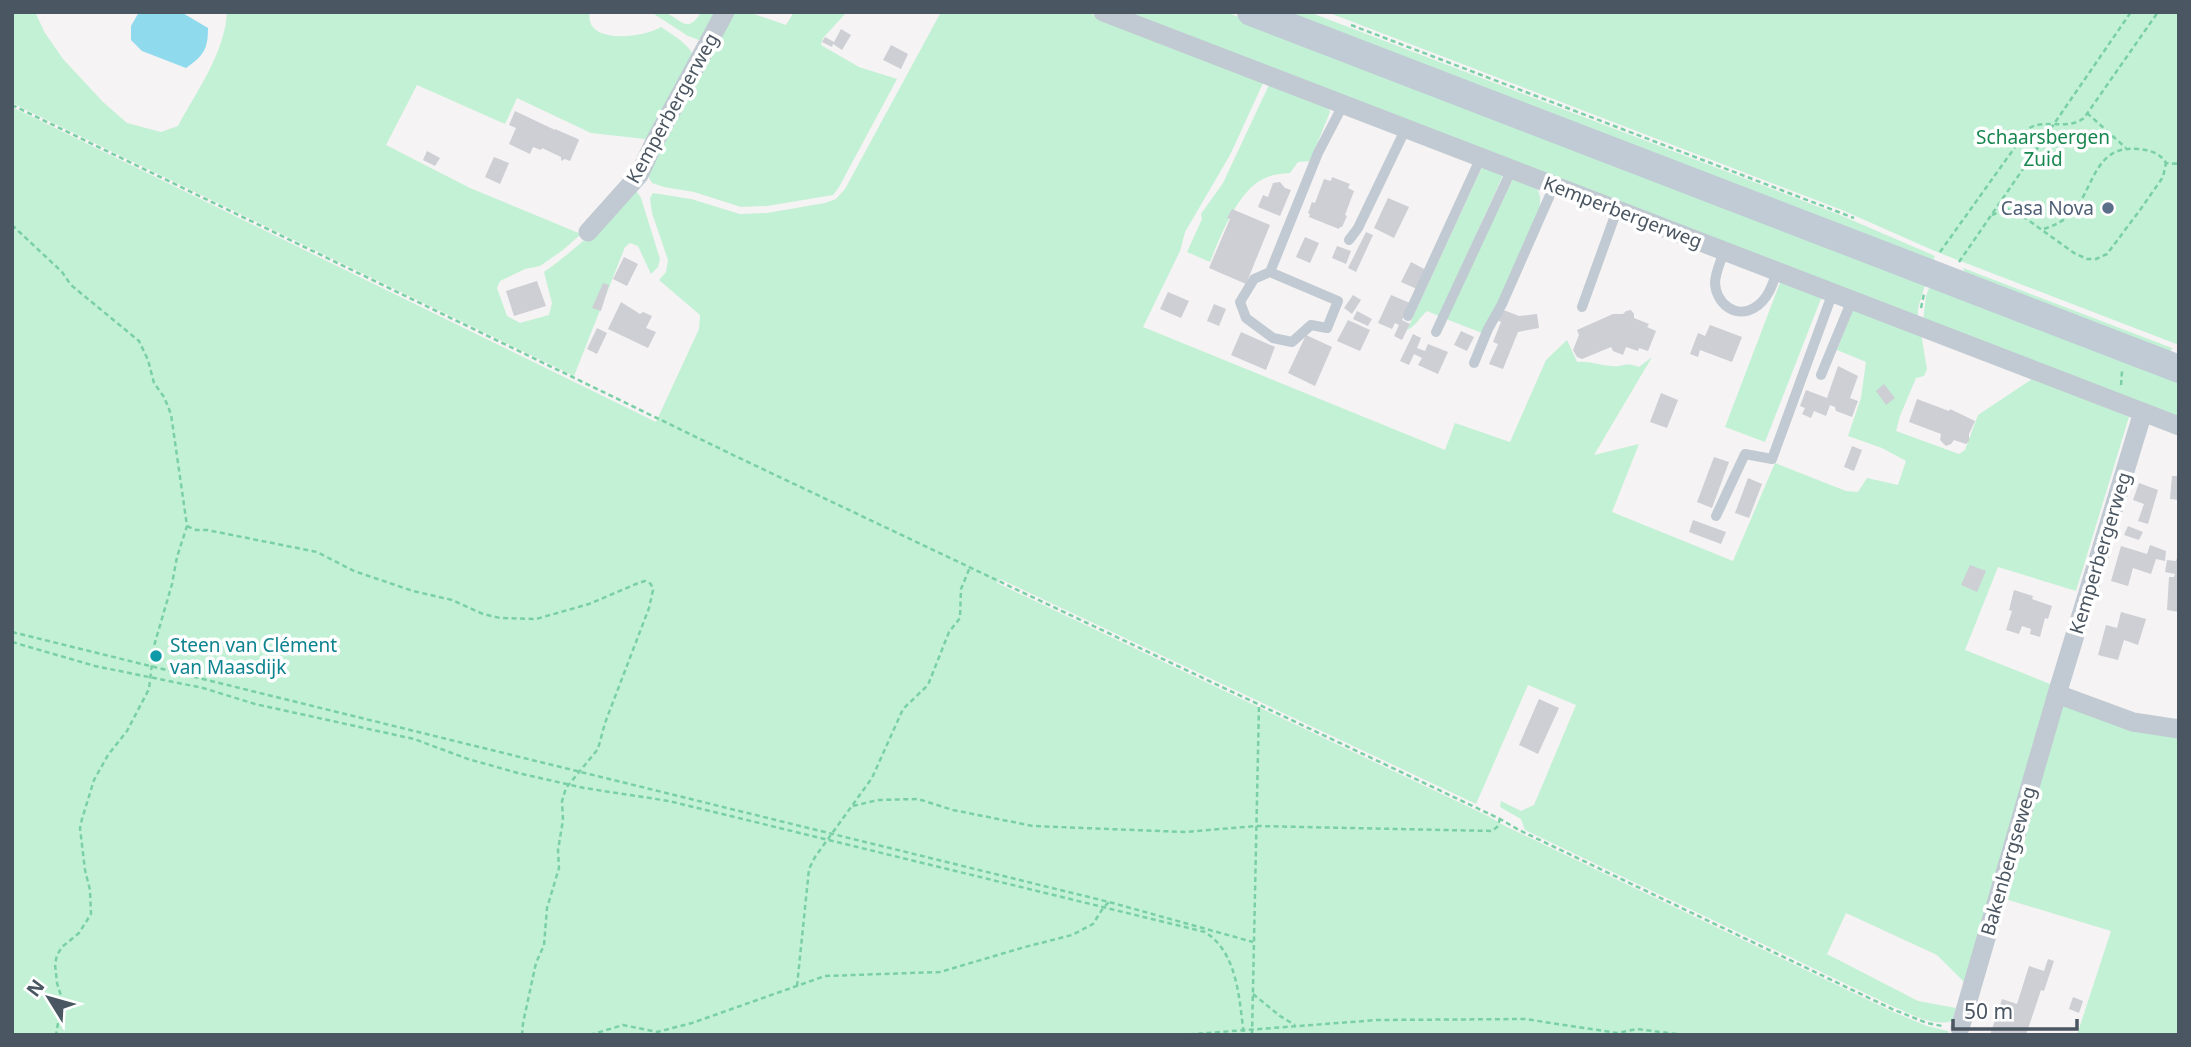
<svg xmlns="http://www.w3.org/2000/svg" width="2191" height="1047" font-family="'Noto Sans',sans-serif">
<rect width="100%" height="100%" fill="#f5f3f3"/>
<g fill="#c3f1d5">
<path d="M12,12H35L45,33L63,59L103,102L127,123L161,132L178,126C196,92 225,53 227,12H590C583,45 644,38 661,27C674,36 688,43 695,58L652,136L645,139L591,133L517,98L505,124L417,85L386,145L470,188L581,234L563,250L540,266L525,269L500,281L497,288L507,316L520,323L549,315L552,303L544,272C578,248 607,220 635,189L641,198L660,259L658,267L651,274L638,246L630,243L625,247L574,376L12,103Z"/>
<path d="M651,12C655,12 659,11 663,12C679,16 687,37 701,12H722L708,36L699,40L688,36Z"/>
<path d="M730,12H748L786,25L794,12H843L845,14L823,38L821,45L859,67L897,79L839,187L833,195L767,206L741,207L694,192L664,187L652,183L649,178V168Z"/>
<path d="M941,12H1086L1264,81L1230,155L1185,232L1180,251L1143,327L1445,450L1455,423L1510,442L1546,360L1567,340L1577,362C1589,361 1599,365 1611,366C1624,368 1622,361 1639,367L1652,357L1594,455L1639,444L1612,512L1733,561L1775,463L1846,491L1858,492L1867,478L1898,485L1906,461L1882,448L1848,436L1861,398L1866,362L1837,350L1854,307L1921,333L1927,369L1924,376L1916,378L1900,416L1896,431L1959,454L1965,450L1978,415L2035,377L2129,417L2076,591L1998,567L1965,650L2055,686L1968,986L1937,955L1846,913L1827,954L1918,1001L1956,1008L1952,1021C1932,1027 1912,1014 1894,1007L1525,830L1521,819L1500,807L1501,801L1521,811L1534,805L1576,705L1528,685L1476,804L1000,579L997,583L1488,816L1505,826L1891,1011L1927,1026L1948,1031L1949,1035H12V107L656,422L699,329L700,315L659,280L666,272L668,260L652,213L650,198L653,193L691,199L740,214L767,213L825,203L836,199L845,189Z"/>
<path d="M1119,12H1226L1926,282L1918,308V319Z"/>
<path d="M1276,12H1309L1840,215L1935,256L1932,265Z"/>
<path d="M1327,12H2179V345L1937,252L1842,210Z"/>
<path d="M1269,85L1327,105L1330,112L1310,161L1298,162L1290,173C1281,174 1272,174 1263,179C1237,192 1220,237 1210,262L1187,252L1202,219L1201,214L1223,183Z"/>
<path d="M1483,165L1504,173L1439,316L1427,311C1419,318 1416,326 1407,330Z"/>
<path d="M1514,177L1536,186C1537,188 1540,195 1540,197C1543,226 1497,305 1482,333L1446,319Z"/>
<path d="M1963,268L2172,348L2171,351L2127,340L1966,277Z"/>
<path d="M1781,280L1822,296L1765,442L1725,427Z"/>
<path d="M1931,283L2179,379V419L1923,321L1926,296Z"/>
<path d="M2066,704L2179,737V1035H2077L2111,931L2002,898L2056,713Z"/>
</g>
<path fill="#90daee" d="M139,12H181L208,28C208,50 203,56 186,68L142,51L131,40V26Z"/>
<g fill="#cdcfd5">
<path d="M841,29L851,35L842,50L833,44L832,47L822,42L825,37L834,42Z"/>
<path d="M891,45L908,54L901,69L883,60Z"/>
<path d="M515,111L555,130V129L578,139L579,140L570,161L565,159L561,161V157L542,148L541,150L533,147L530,154L509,144L516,128L509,125Z"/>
<path d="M427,151L440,158L435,166L423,160Z"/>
<path d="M494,157L509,163L500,184L485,177Z"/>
<path d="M1332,177L1350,184L1348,188L1354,191L1345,215L1347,216L1342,227H1340L1339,229L1309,217L1310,214L1308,213L1312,202L1315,203L1324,179L1331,181Z"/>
<path d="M1280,182L1285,188L1291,190L1280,216L1258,207L1263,195L1268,197L1273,183Z"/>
<path d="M1388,198L1409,207L1394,238L1374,228Z"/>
<path d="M1232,209L1270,225L1246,284L1209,268L1230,219L1227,218Z"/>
<path d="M1366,232L1373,235L1356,272L1348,268Z"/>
<path d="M1305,237L1319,243L1310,263L1296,257Z"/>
<path d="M1337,246L1351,251L1346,264L1332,258Z"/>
<path d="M624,257L638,264L627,286L613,279Z"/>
<path d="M1411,262L1426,270L1417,289L1401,282Z"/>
<path d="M537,281L546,306L514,316L506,291Z"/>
<path d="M603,283L609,285L601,311L592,308Z"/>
<path d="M1168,292L1189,301L1181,318L1160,309Z"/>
<path d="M1353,295L1361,300L1352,314L1344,308Z"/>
<path d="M1391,295L1410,303L1402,320L1410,324L1402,340L1394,336L1399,325L1395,323L1392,329L1378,323Z"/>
<path d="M621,302L640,314L643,312L652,316L646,328L656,332L648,348L608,329Z"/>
<path d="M1214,304L1226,309L1219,326L1207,321Z"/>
<path d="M1501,309L1519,316L1537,314L1539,328L1518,332L1503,369L1489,364L1498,344L1493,342L1501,322L1497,320Z"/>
<path d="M1631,310L1634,314V318L1649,324L1647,327L1656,331L1648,351L1639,348L1638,351L1626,347L1623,355L1613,351L1611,347L1582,359L1577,357L1573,350L1579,335L1577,330L1613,314H1623L1626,311Z"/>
<path d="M1357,311L1372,319L1368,326L1353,319Z"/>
<path d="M1348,320L1370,330L1360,351L1337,341Z"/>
<path d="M1710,325L1742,337L1732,362L1700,350L1698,357L1690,354L1698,333L1705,336Z"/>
<path d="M597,328L607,333L597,354L587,349Z"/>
<path d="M1461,331L1474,337L1467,351L1454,345Z"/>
<path d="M1241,332L1275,347L1266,370L1231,355Z"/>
<path d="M1413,334L1421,338L1417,348L1425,351L1428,344L1448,352L1438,374L1418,365L1422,358L1414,354L1409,365L1400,361Z"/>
<path d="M1306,335L1332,347L1315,386L1288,373Z"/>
<path d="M1838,366L1858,376L1850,398L1858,401L1852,417L1836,411L1835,407L1830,405L1826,416L1814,411L1811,418L1802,414L1805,408L1800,406L1806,390L1827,398Z"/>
<path d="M1884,384L1895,398L1886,405L1876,391Z"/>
<path d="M1661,393L1678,400L1667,428L1650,422Z"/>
<path d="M1917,399L1949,411L1950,409L1975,421L1969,434V441L1966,444L1954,440L1951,444L1946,446L1940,440L1941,434L1909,422Z"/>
<path d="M1852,446L1862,450L1854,471L1844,467Z"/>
<path d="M1714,457L1729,462L1712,508L1697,502Z"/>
<path d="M2172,476H2179V500L2170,499Z"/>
<path d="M1748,478L1762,484L1749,518L1735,513Z"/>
<path d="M2139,483L2158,490L2148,524L2138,521L2144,504L2133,500Z"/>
<path d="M1693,520L1726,532L1721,544L1689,532Z"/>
<path d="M2128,526L2143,532L2139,540L2124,535Z"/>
<path d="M2150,545L2166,551L2165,561L2156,559L2151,574L2133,568L2128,586L2111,581L2121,546L2147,554Z"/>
<path d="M2178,555H2179V612L2167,610L2169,577H2174L2175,574L2165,572L2167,560L2176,561Z"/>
<path d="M1970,565L1986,571L1977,592L1961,585Z"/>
<path d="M2014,590L2033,596L2032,599L2052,606L2048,619L2045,618L2040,637L2030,634L2031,629L2022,626L2019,634L2006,630L2012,611L2009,610Z"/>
<path d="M2121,612L2146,619L2138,645L2124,640L2118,660L2098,655L2106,625L2117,628Z"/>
<path d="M1539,699L1559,708L1538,754L1519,745Z"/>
<path d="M2048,959L2054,961L2044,991L2041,990L2026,1035H1990L2002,999L2017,1004L2029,966L2044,971Z"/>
<path d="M2073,997L2083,1001L2079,1013L2069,1009Z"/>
</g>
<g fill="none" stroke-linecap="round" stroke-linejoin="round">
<g stroke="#7ad0a6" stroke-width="2.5" stroke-dasharray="5 3.5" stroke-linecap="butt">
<path d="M1351,25L1854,218"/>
<path d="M12,105L731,454L1500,819L1519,830L1892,1009L1927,1023L1942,1026"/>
<path d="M2087,113L2126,148"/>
<path d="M1992,215L2006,209L2017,212L2074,253L2087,259H2096L2107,254L2140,210L2163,177L2166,163"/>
<path d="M12,225L62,272L71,285L139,341L148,360L154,383L164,397L171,414L187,526L177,557L172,584L154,646L149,689L127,731L108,755L94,780L82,819L80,828L85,870L90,890L91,914L79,933L62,947L57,955L55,964L57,983L62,999L56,1035"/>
<path d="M2044,229C2055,225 2064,221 2072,213C2095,187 2094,145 2138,149C2150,150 2160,153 2166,163L2179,164"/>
<path d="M1940,252L2028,129C2043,118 2068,131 2084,118L2158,12"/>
<path d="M1959,262L2131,12"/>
<path d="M1921,308L1924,294"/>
<path d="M2121,385L2122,371"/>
<path d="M187,526L196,530H207L317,552L354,571L413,591L452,600L483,614L500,618L536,619L589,604L636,584L645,581L651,584L653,590L649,608L605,723L598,749L566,788L562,801L563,820L558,850L559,868L547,908L544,945L536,963L523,1023L522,1035"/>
<path d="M12,632L1109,902L1253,942"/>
<path d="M12,642L95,666L203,688L255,704L414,739L468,759L518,773L584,788L669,801L1205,932C1238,953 1239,999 1244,1035"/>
<path d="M853,806L878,800L918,799L953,810L1033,826L1185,832L1256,826L1492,831L1497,827L1500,819"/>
<path d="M797,986L809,869L815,857L872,778L903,709L928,685L949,632L960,618L961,589L970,567"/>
<path d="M1253,994L1280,1016L1295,1025"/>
<path d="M590,1035L623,1025L657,1032L692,1023L825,976L940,972L1025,947L1072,935L1093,924L1103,908L1109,902"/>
<path d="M1181,1035L1377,1020L1525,1019L1617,1033L1637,1029L1684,1035"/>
<path d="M1252,1035L1259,704"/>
<path d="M1470,1035H1535"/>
</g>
<g stroke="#c1cad2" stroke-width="10">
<path d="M1349,240L1358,228L1406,128"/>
<path d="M1724,251C1721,261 1715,273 1715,283C1716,303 1735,319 1754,308C1768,300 1773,284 1777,270"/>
<path d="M1270,272L1338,301L1327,328L1311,325L1292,342L1273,338L1246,318L1240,302L1254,279L1270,272L1318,153L1343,105"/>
<path d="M1582,307L1617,210"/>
<path d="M1408,316L1481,157"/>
<path d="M1436,332L1512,169"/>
<path d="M1474,363L1488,329L1502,304L1554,186"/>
<path d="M1821,375L1852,300"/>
<path d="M1716,516L1745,454L1772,459L1833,292"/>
</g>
<g stroke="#c1cad2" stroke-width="19">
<path d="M1103,12L2179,426"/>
<path d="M588,232L639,175L654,143L725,12"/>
<path d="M2057,694L2133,722L2179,729"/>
<path d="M1960,1028L2057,694L2143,412"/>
</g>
<path stroke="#c1cbd6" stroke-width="28" d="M1251,12L2179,369"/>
</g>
<circle fill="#5c6f8a" stroke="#fff" stroke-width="2.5" cx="2108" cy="208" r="7"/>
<circle fill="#0f9aa8" stroke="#fff" stroke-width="2.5" cx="156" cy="656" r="7"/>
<g text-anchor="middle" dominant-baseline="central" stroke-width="7" stroke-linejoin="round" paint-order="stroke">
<g font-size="19" fill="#4a5661" stroke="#fff">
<text transform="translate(672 108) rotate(-61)">Kemperbergerweg</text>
<text transform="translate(1623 212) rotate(21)">Kemperbergerweg</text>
<text transform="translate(2100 553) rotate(-73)">Kemperbergerweg</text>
<text transform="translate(2008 861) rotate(-74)">Bakenbergseweg</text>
</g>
<g font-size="19" fill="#17864f" stroke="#fff">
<text x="2043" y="137">Schaarsbergen<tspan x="2043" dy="22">Zuid</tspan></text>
</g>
<g font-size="19" fill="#4e5e75" stroke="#fff" text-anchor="end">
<text x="2094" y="208">Casa Nova</text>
</g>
<g font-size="19" fill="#0d838f" stroke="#fff" text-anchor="start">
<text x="170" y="645">Steen van Clément<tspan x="170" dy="22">van Maasdijk</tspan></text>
</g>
</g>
<rect width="2191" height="1047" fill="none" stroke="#4a5661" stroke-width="28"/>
<g transform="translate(49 998) rotate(307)" stroke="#ffffff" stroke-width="5" paint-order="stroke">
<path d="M0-5L12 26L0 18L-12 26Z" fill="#4a5661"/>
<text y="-10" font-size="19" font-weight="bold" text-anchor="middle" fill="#4a5661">N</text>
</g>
<path d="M1953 1019v10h124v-10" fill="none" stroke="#4a5661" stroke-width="3.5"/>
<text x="1964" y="1019" font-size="21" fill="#4a5661" stroke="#ffffff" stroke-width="5" paint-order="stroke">50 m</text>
</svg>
